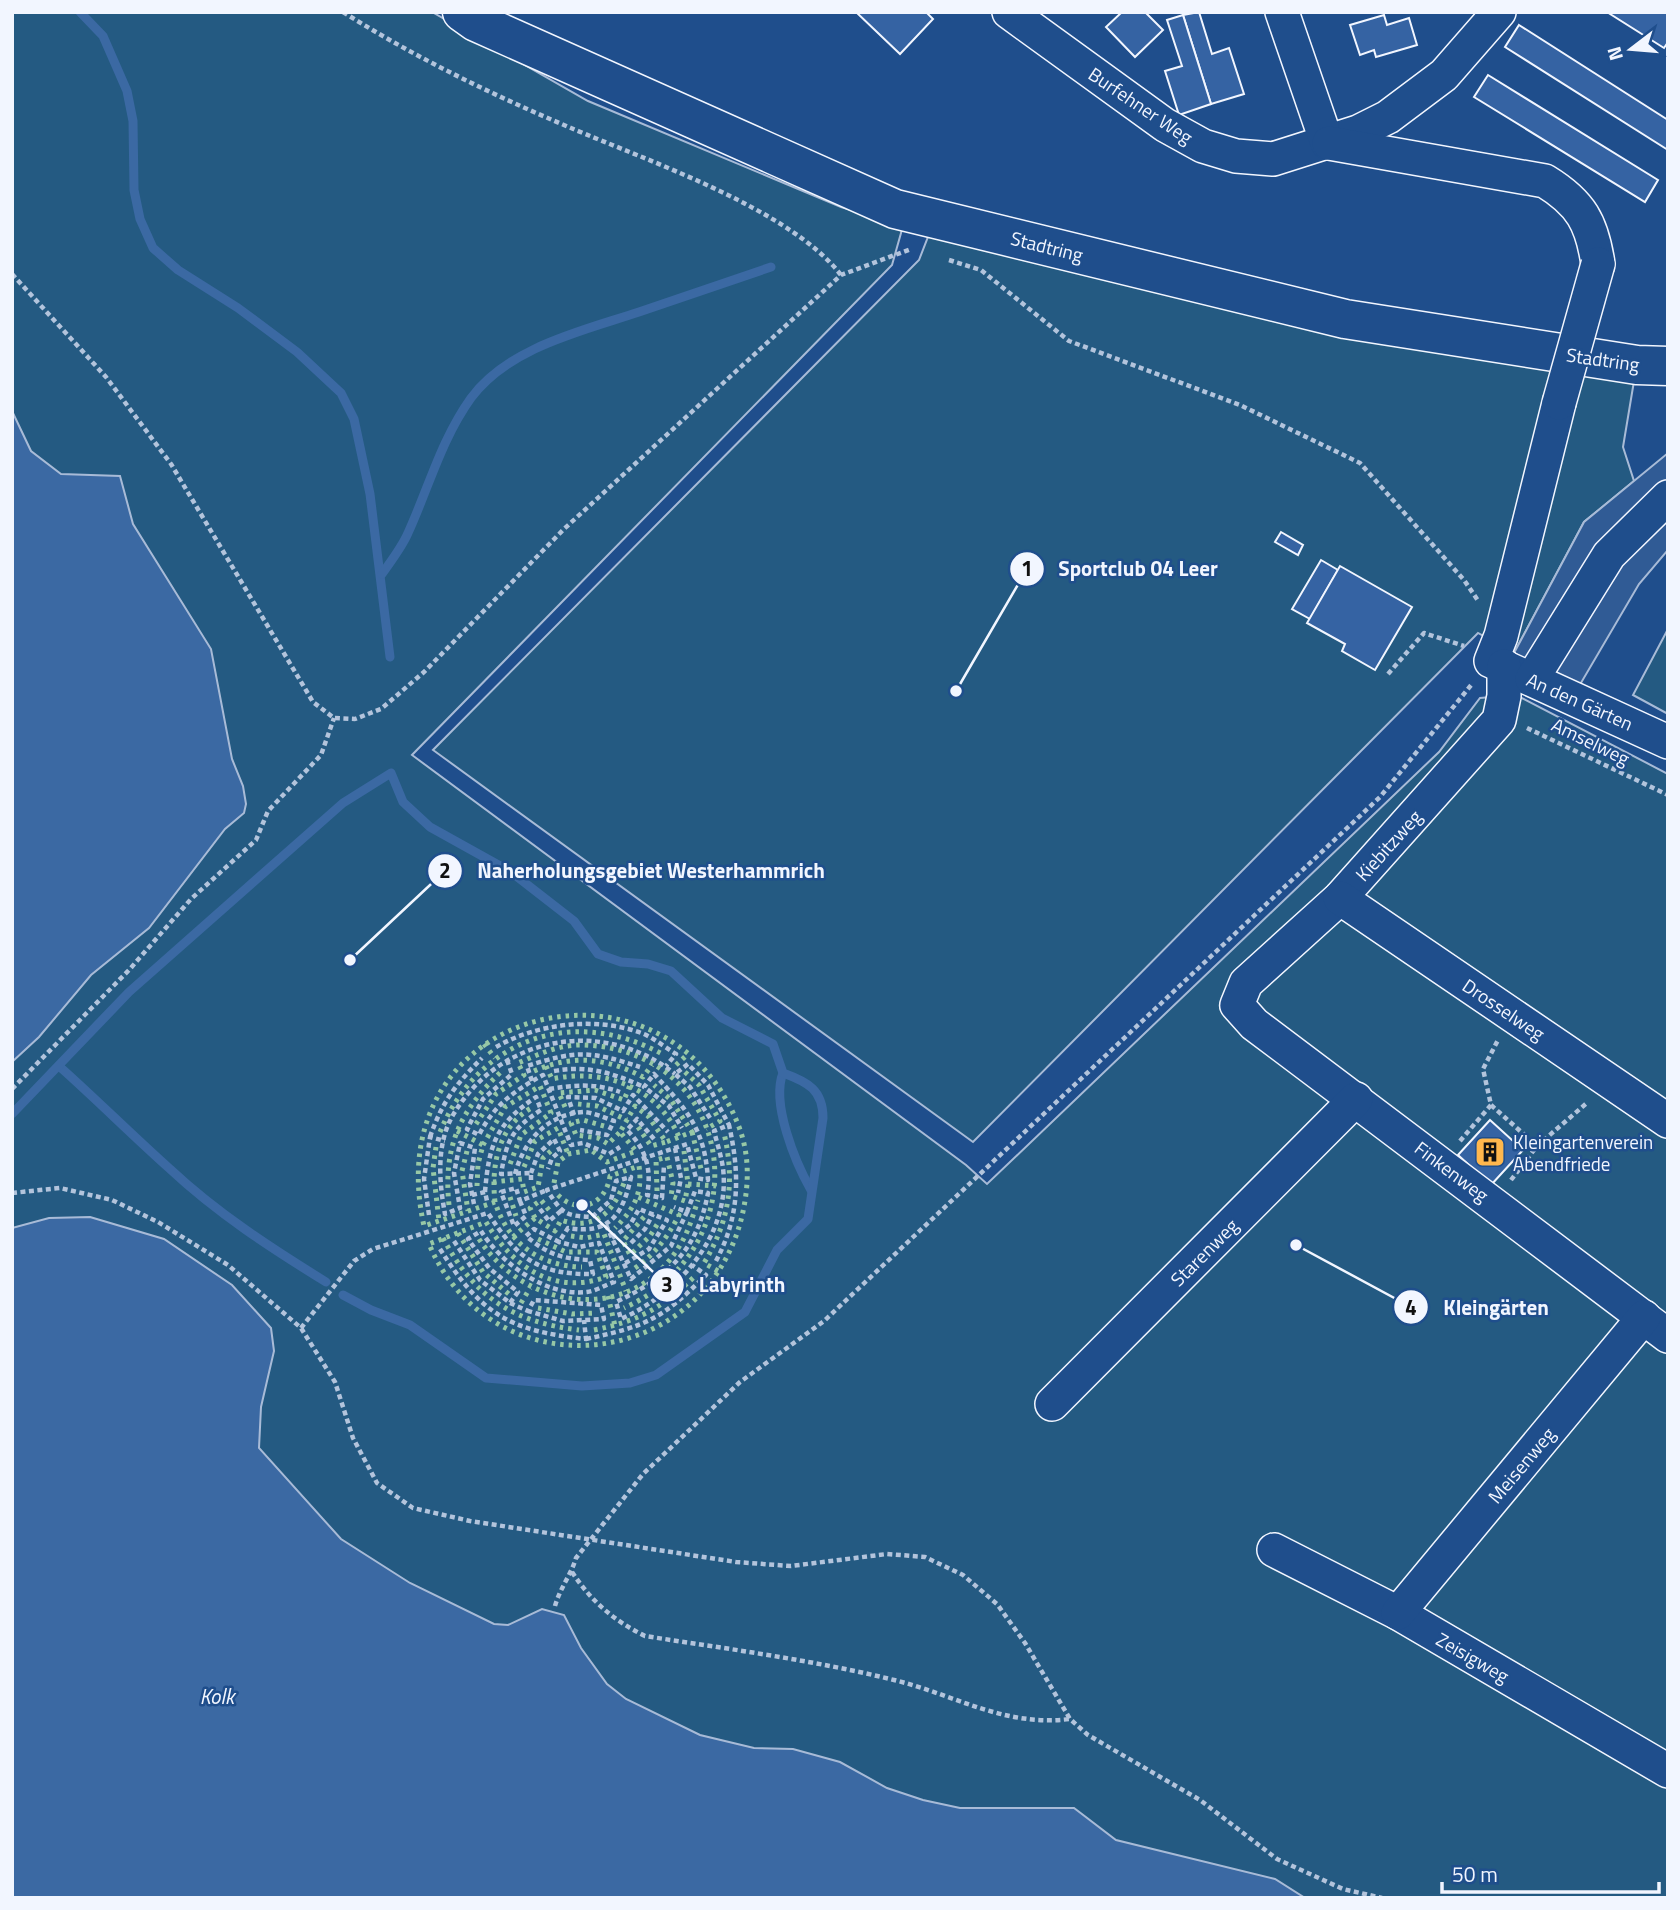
<svg xmlns="http://www.w3.org/2000/svg" width="1680" height="1910" font-family="'Titillium Web',sans-serif">
<rect width="100%" height="100%" fill="#1f4e8c"/>
<g fill="#245a82" stroke="#a8bbd7" stroke-width="2">
<path d="M12,12H432L588,101L841,207L903,226L892,265L412,755L966,1165L987,1184L1439,752L1480,698L1516,695L1668,774V1898H12Z"/>
<path d="M940,206L1345,309L1639,351L1623,447L1634,481L1584,522L1514,653L1478,633L973,1142L433,750L919,260Z"/>
<path d="M1668,629V714L1633,695Z"/>
</g>
<path fill="#305b95" stroke="#a8bbd7" stroke-width="2" d="M1668,453V550L1639,584L1578,688L1514,653L1584,522Z"/>
<g fill="#3b69a3" stroke="#a8bbd7" stroke-width="2">
<path d="M12,411L31,451L61,474L120,476L133,524L211,649L232,759L243,786L246,804L244,813L225,829L149,928L91,975L39,1037L12,1062Z"/>
<path d="M90,1217L164,1239L232,1285L271,1328L274,1351L261,1407L259,1448L341,1539L410,1583L494,1624L508,1625L542,1609L564,1615L581,1648L607,1684L626,1699L700,1735L754,1748L793,1749L840,1762L887,1788L923,1800L960,1808H1074L1116,1840L1275,1879L1305,1898H12V1228L49,1218Z"/>
</g>
<g fill="none" stroke-linecap="round" stroke-linejoin="round">
<g stroke="#3b69a3" stroke-width="9">
<path d="M80,12L103,36L127,91L133,121L134,190L140,219L153,248L178,270L238,308L297,352L341,393L354,419L370,494L390,657"/>
<path d="M382,574C391,561 402,547 408,533C429,487 441,440 471,398C509,347 582,331 639,312C683,297 727,282 771,267"/>
<path d="M60,1067C97,1100 133,1136 170,1169C217,1213 271,1248 326,1282"/>
<path d="M783,1073C771,1103 795,1162 811,1190"/>
<path d="M12,1114L129,992L343,803L391,773L403,802L430,827L511,872L574,921L598,954L621,962L648,964L671,971L722,1018L773,1044L783,1073C808,1082 823,1090 823,1118L808,1219L777,1250L745,1312L656,1375L630,1383L582,1386L486,1378L410,1325L371,1310L343,1295"/>
</g>
</g>
<g fill="#3563a3" stroke="#f2f6ff" stroke-width="2">
<path d="M856,12H926L933,19L900,54Z"/>
<path d="M1122,12H1145L1163,30L1135,57L1106,27Z"/>
<path d="M1199,12L1212,54L1229,48L1244,94L1211,104L1183,15Z"/>
<path d="M1607,12H1668V42L1664,48Z"/>
<path d="M1183,15L1211,104L1179,115L1165,71L1182,66L1167,20Z"/>
<path d="M1384,15L1387,25L1409,18L1417,45L1376,57L1374,50L1360,55L1350,25Z"/>
<path d="M1519,25L1668,120V150L1505,47Z"/>
<path d="M1488,75L1658,180L1645,202L1474,97Z"/>
<path d="M1281,532L1303,545L1298,555L1275,542Z"/>
<path d="M1321,560L1338,570L1310,619L1292,609Z"/>
<path d="M1340,566L1412,607L1375,670L1342,651L1345,644L1307,623Z"/>
<path d="M1490,1120L1523,1150L1491,1185L1458,1155Z"/>
</g>
<g fill="none" stroke-linecap="round" stroke-linejoin="round">
<g stroke="#f2f6ff" stroke-width="36">
<g id="minor">
<path d="M1009,12L1165,125L1203,146L1236,156L1273,159L1358,132L1388,117L1444,75L1499,12"/>
<path d="M1282,12L1327,143"/>
<path d="M1329,143L1545,181C1581,203 1592,223 1598,264"/>
<path d="M1559,403L1501,636L1491,661L1668,742"/>
<path d="M1504,666V696L1499,720L1340,898L1246,983L1237,1005L1254,1024L1668,1336"/>
<path d="M1532,679L1609,555L1668,497"/>
<path d="M1340,898L1668,1121"/>
<path d="M1052,1404L1356,1099"/>
<path d="M1274,1550L1398,1613L1668,1771"/>
<path d="M1398,1613L1644,1317"/>
</g>
</g>
<g stroke="#f2f6ff" stroke-width="41">
<path id="highway" d="M462,12L476,22L895,209L1345,319L1637,365L1668,366"/>
</g>
<g stroke="#b3c4dc" stroke-width="4.5" stroke-dasharray="5 3.5" stroke-linecap="butt">
<path d="M343,12C416,58 493,95 571,128C648,161 790,209 841,275"/>
<path d="M949,260L981,270L1069,341L1240,405L1360,463L1464,580L1479,602"/>
<path d="M12,274L106,377L171,464L313,702L334,718L355,719L381,709L424,672L564,529L841,275L911,249"/>
<path d="M1388,674L1424,633L1464,646"/>
<path d="M1527,728L1668,795"/>
<path d="M496,1047C538,1023 598,1016 644,1034C655,1039 666,1048 676,1054L666,1066"/>
<path d="M507,1060L512,1074L483,1099L467,1129L479,1135C494,1105 514,1091 543,1075L571,1145L583,1143L609,1154L620,1147"/>
<path d="M554,1071C588,1065 613,1073 644,1087"/>
<path d="M532,1081L527,1066C577,1050 591,1051 640,1067"/>
<path d="M12,1089L129,970L191,899L256,840L268,811L321,755L334,718"/>
<path d="M549,1089C574,1085 595,1083 620,1092"/>
<path d="M1491,1105L1537,1146"/>
<path d="M574,1115L568,1097L596,1098L623,1111L633,1095L668,1132"/>
<path d="M710,1118L690,1087L675,1074L688,1064L708,1085L729,1125"/>
<path d="M430,1137C442,1102 456,1084 482,1058"/>
<path d="M654,1139L637,1119L627,1130C646,1149 652,1169 647,1195L662,1198L664,1165"/>
<path d="M1460,1141L1491,1105L1483,1069L1498,1040"/>
<path d="M675,1148L681,1178L678,1193"/>
<path d="M531,1173L538,1154L554,1139L560,1151L552,1158L548,1169"/>
<path d="M515,1174C524,1141 546,1115 583,1112C592,1112 605,1118 614,1121L607,1135L580,1130"/>
<path d="M1511,1180L1537,1146L1588,1102"/>
<path d="M485,1192C489,1144 496,1124 536,1097L541,1110C512,1129 507,1139 501,1174L531,1173V1182"/>
<path d="M12,1193L60,1188L112,1200L158,1222L228,1265L301,1328L335,1382L353,1438L377,1483L413,1508L470,1521L736,1562L791,1566L887,1554L925,1557L963,1575L997,1604L1025,1643L1070,1719L1088,1735L1200,1800L1277,1859L1343,1889L1382,1898"/>
<path d="M472,1195L485,1192L487,1201"/>
<path d="M520,1201L526,1216L514,1226L501,1192L516,1188L520,1201L547,1190"/>
<path d="M474,1204L470,1184L475,1148L460,1143L454,1173L460,1208L445,1214C439,1182 436,1144 453,1115C500,1035 604,1017 675,1074"/>
<path d="M540,1209L549,1221L561,1211"/>
<path d="M687,1212L695,1191L708,1193C697,1251 668,1277 616,1302L621,1319C679,1293 731,1235 723,1168C721,1155 717,1143 714,1131L729,1125C740,1174 740,1216 716,1261"/>
<path d="M429,1215L424,1179L430,1137L445,1141"/>
<path d="M606,1225L631,1279L671,1246L687,1212L674,1207"/>
<path d="M612,1238L630,1225L639,1209L667,1220L649,1249L624,1264"/>
<path d="M454,1241L480,1280L510,1303L518,1292L489,1268L468,1239L481,1231C501,1263 546,1297 587,1292C596,1291 605,1285 614,1282L599,1243L579,1247L559,1242"/>
<path d="M631,1243L645,1229L653,1214"/>
<path d="M440,1249C481,1314 509,1331 586,1339L584,1320"/>
<path d="M510,1303L528,1311L534,1300L601,1305L604,1319L563,1321L528,1311"/>
<path d="M301,1328L354,1261L373,1249L488,1213C517,1258 538,1275 593,1274L590,1260C562,1259 547,1254 526,1236L534,1229L559,1242L568,1228C610,1235 623,1214 631,1177L616,1181L611,1200L592,1217C564,1216 562,1213 547,1190L687,1144L696,1178L708,1180C705,1129 687,1110 654,1074L644,1087L669,1106L682,1128"/>
<path d="M586,1339C647,1326 662,1319 706,1275L692,1265"/>
<path d="M572,1572C592,1602 613,1620 645,1636C728,1649 813,1660 894,1680C956,1695 1003,1727 1070,1719"/>
<path d="M555,1606C560,1588 571,1575 576,1558L643,1474L740,1382L824,1321L1380,797L1472,684"/>
</g>
<use href="#minor" stroke="#1f4e8c" stroke-width="33"/>
<use href="#highway" stroke="#1f4e8c" stroke-width="38"/>
<g stroke="#f2f6ff" stroke-width="36" stroke-linecap="butt">
<path id="minor-bridge" d="M1559,403L1598,264"/>
</g>
<use href="#minor-bridge" stroke="#1f4e8c" stroke-width="33"/>
<g stroke="#97c8a6" stroke-width="5" stroke-dasharray="3.5 5" stroke-linecap="butt">
<path d="M484,1044L495,1058"/>
<path d="M676,1065L688,1054"/>
<path d="M546,1066L552,1079C603,1068 657,1086 679,1137"/>
<path d="M534,1071C572,1054 607,1058 643,1077L652,1065"/>
<path d="M685,1072L699,1085L720,1121L706,1129"/>
<path d="M578,1104L597,1106L627,1120"/>
<path d="M565,1107L559,1093L595,1090L624,1100L630,1085"/>
<path d="M476,1124L496,1094L524,1075L518,1063C539,1054 561,1044 584,1045C738,1051 762,1246 624,1308"/>
<path d="M604,1126L583,1120L571,1123L576,1135L598,1138L608,1144L620,1132"/>
<path d="M638,1127L651,1146L666,1142"/>
<path d="M457,1131L483,1145L478,1164L477,1186"/>
<path d="M440,1132C479,1038 574,1005 664,1055"/>
<path d="M692,1132L702,1173"/>
<path d="M483,1145L505,1107L540,1086L551,1113L521,1135L509,1167"/>
<path d="M436,1147L433,1168L439,1221"/>
<path d="M467,1151L462,1171L468,1211"/>
<path d="M524,1167L535,1141L558,1128L568,1154"/>
<path d="M493,1182L522,1179L524,1192L538,1187L543,1158L552,1150"/>
<path d="M554,1183L558,1162L568,1154L591,1150L607,1162L636,1151L620,1132L635,1106L648,1116L666,1142L692,1132L671,1100L654,1085"/>
<path d="M688,1184L716,1186"/>
<path d="M657,1191L656,1160L667,1157L673,1183L671,1196L685,1201L688,1184L684,1151"/>
<path d="M558,1195C579,1216 606,1204 610,1176L639,1166C643,1193 634,1209 615,1228"/>
<path d="M510,1197L516,1216"/>
<path d="M495,1202C491,1165 498,1126 533,1107"/>
<path d="M449,1205C443,1146 460,1110 503,1070"/>
<path d="M549,1210L541,1200L530,1208L535,1218L555,1231L561,1220C594,1231 613,1213 624,1183"/>
<path d="M644,1217L623,1241L630,1255L650,1236L658,1223"/>
<path d="M458,1233L483,1272L510,1295"/>
<path d="M571,1236L586,1238L604,1234L626,1291"/>
<path d="M513,1237L535,1218"/>
<path d="M443,1238C475,1298 513,1322 579,1330"/>
<path d="M479,1239C526,1312 633,1325 680,1245C689,1231 693,1215 698,1200"/>
<path d="M538,1239L566,1252H597L606,1277C553,1296 512,1266 486,1222L429,1244C492,1393 704,1373 742,1216C749,1186 750,1156 739,1127C667,937 374,1002 424,1226L495,1202C508,1243 539,1266 582,1267"/>
<path d="M635,1268C656,1253 667,1238 679,1215L638,1197"/>
<path d="M718,1271L704,1263C730,1220 735,1181 724,1133"/>
<path d="M608,1296L615,1326"/>
<path d="M521,1303L530,1288"/>
<path d="M538,1308L572,1314L595,1313"/>
<path d="M594,1330C639,1321 662,1308 695,1276"/>
</g>
</g>
<defs>
<g id="building-square" transform="scale(1.575)"><rect x="-9" y="-9" width="18" height="18" rx="4" fill="#ffb74d" stroke="#1f4e8c"/><path d="M-4-6H4V6H1V3H-1V6H-4ZM-2.5-4.3h1.7v1.8h-1.7ZM.8-4.3h1.7v1.8H.8ZM-2.5-1h1.7V.8h-1.7ZM.8-1h1.7V.8H.8Z" fill="#111"/></g>
</defs>
<g fill-rule="evenodd">
<use href="#building-square" x="1490" y="1152"/>
</g>
<g text-anchor="middle" dominant-baseline="central" stroke-width="5" stroke-linejoin="round" paint-order="stroke">
<g font-size="19" fill="#f2f6ff" stroke="#1f4e8c">
<text transform="translate(1141 105) rotate(34)">Burfehner Weg</text>
<text transform="translate(1047 246) rotate(14)">Stadtring</text>
<text transform="translate(1603 359) rotate(8)">Stadtring</text>
<text transform="translate(1580 701) rotate(24)">An den Gärten</text>
<text transform="translate(1591 741) rotate(26)">Amselweg</text>
<text transform="translate(1388 845) rotate(-48)">Kiebitzweg</text>
<text transform="translate(1504 1009) rotate(34)">Drosselweg</text>
<text transform="translate(1452 1171) rotate(37)">Finkenweg</text>
<text transform="translate(1204 1252) rotate(-45)">Starenweg</text>
<text transform="translate(1521 1465) rotate(-50)">Meisenweg</text>
<text transform="translate(1473 1657) rotate(30)">Zeisigweg</text>
</g>
<g font-size="19" fill="#f2f6ff" stroke="#1f4e8c" text-anchor="start">
<text x="1513" y="1141">Kleingartenverein<tspan x="1513" dy="22">Abendfriede</tspan></text>
</g>
<g font-size="21" font-style="italic" fill="#f2f6ff" stroke="#1f4e8c">
<text x="217" y="1696">Kolk</text>
</g>
</g>
<path fill="none" stroke="#f2f6ff" stroke-width="2.5" d="M956 691L1027 569M350 960L445 871M582 1205L667 1285M1296 1245L1411 1307"/>
<g fill="#f2f6ff" stroke="#1f4e8c" stroke-width="2.5">
<circle cx="956" cy="691" r="7"/>
<circle cx="350" cy="960" r="7"/>
<circle cx="582" cy="1205" r="7"/>
<circle cx="1296" cy="1245" r="7"/>
<circle cx="1027" cy="569" r="18"/>
<circle cx="445" cy="871" r="18"/>
<circle cx="667" cy="1285" r="18"/>
<circle cx="1411" cy="1307" r="18"/>
</g>
<g font-size="21" text-anchor="middle" font-weight="bold" fill="#111">
<text x="1027" y="576">1</text>
<text x="445" y="878">2</text>
<text x="667" y="1292">3</text>
<text x="1411" y="1315">4</text>
</g>
<g font-size="21" text-anchor="middle" font-weight="bold" fill="#f2f6ff" stroke="#1f4e8c" stroke-width="5" stroke-linejoin="round" paint-order="stroke">
<text x="1138" y="576">Sportclub 04 Leer</text>
<text x="651" y="878">Naherholungsgebiet Westerhammrich</text>
<text x="742" y="1292">Labyrinth</text>
<text x="1496" y="1315">Kleingärten</text>
</g>
<rect width="1680" height="1910" fill="none" stroke="#f2f6ff" stroke-width="28"/>
<g transform="translate(1631 49) rotate(254)" stroke="#1f4e8c" stroke-width="5" paint-order="stroke">
<path d="M0-5L12 26L0 18L-12 26Z" fill="#f2f6ff"/>
<text y="-10" font-size="19" font-weight="bold" text-anchor="middle" fill="#f2f6ff">N</text>
</g>
<path d="M1442 1882v10h217v-10" fill="none" stroke="#f2f6ff" stroke-width="3.5"/>
<text x="1452" y="1882" font-size="21" fill="#f2f6ff" stroke="#1f4e8c" stroke-width="5" paint-order="stroke">50 m</text>
</svg>
